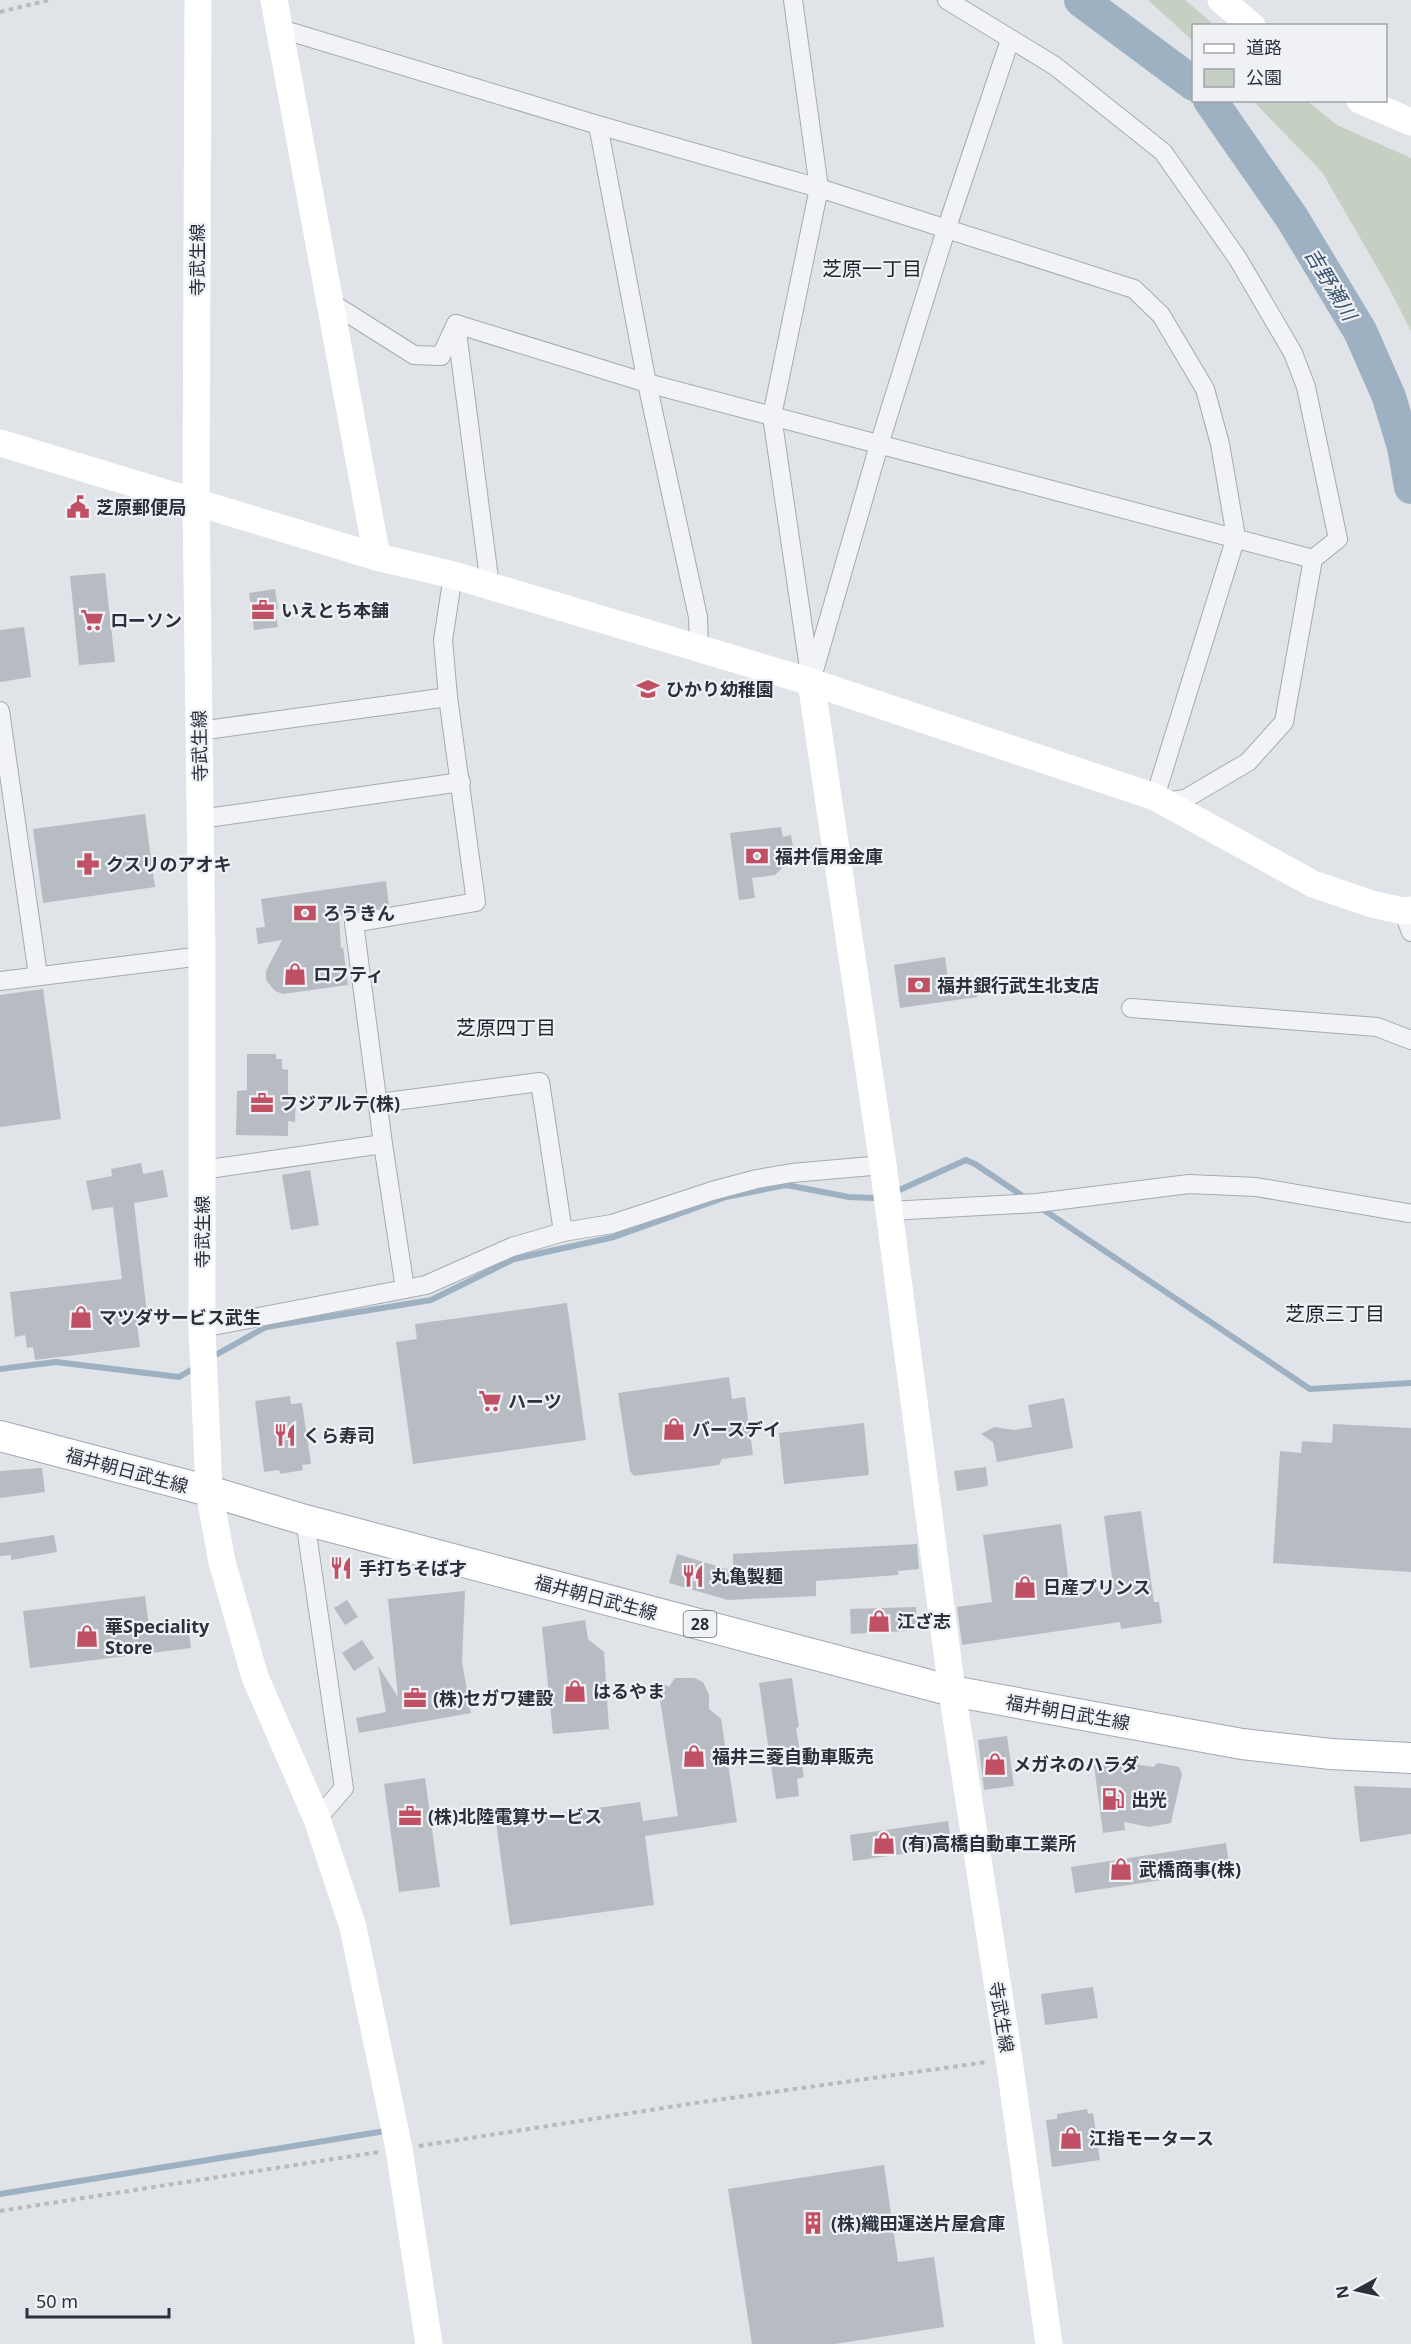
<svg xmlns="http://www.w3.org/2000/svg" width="1411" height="2344" font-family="'Noto Sans','Noto Sans JP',sans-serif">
<rect width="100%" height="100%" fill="#e0e3e7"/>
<g fill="#c6d0c2">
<path d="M1148,0H1185L1214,25L1194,26L1193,41Z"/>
<path d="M1253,101H1307L1337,125L1411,158V331L1389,288L1322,172Z"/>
</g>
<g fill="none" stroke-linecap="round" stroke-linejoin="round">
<g stroke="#9eb1c3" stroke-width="6">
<path d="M895,1192L966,1160L975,1164L1027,1199"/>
<path d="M1038,1206L1310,1389L1411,1383"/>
<path d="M212,1357L266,1327L431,1300L514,1259L614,1237L726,1197L786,1185L849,1197L873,1198L882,1196"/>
<path d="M0,1369L56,1362L179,1377L196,1367"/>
<path d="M0,2194L385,2131V2128"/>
</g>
<g stroke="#9eb1c3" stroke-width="34">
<path d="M1081,0L1194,84"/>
<path d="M1210,100L1292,218L1360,331L1389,397L1404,447L1411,487"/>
</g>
</g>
<g fill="#b7bcc3">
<path d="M105,573L115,662L79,665L70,576Z"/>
<path d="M275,589L278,609L275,610L278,627L254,630L249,593Z"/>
<path d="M24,627L31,677L0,682V630Z"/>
<path d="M145,814L155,887L43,903L33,829Z"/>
<path d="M781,827L783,837L791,835L793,847L784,866L775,875L752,878L755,898L739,900L730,833Z"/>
<path d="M386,881L389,906L339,916L341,948L343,947L348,985L283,994L275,991L266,980V971L282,940L258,944L256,928L265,927L261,899Z"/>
<path d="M945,957L949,985L975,981L977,997L900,1008L894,965Z"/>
<path d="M43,989L61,1119L0,1127V995Z"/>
<path d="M247,1054H276V1059H282V1069L288,1070V1094L296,1095L295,1122L288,1121V1136L236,1135L237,1091L247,1090Z"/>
<path d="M141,1163L143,1174L163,1170L168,1197L134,1203L148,1322L137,1323L140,1347L35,1360L33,1347L27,1348L25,1335L15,1337L10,1292L122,1279L113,1207L92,1210L86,1181L112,1176L111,1169Z"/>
<path d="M310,1170L319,1225L291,1230L282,1175Z"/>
<path d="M567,1303L586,1440L413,1464L396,1342L417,1339L415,1324Z"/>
<path d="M729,1377L732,1399L745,1397L753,1455L722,1459L719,1465L634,1476L630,1471L618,1393Z"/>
<path d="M290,1396L291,1404L302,1403L311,1464L302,1465L303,1470L280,1474L279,1470L264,1472L255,1401Z"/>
<path d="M1064,1398L1073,1448L997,1462L993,1442L981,1434L994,1427L1014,1430L1032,1427L1028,1405Z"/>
<path d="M864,1423L869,1475L784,1484L779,1433Z"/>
<path d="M1333,1424L1411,1428V1572L1273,1563L1280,1451L1301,1453L1302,1441L1332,1443Z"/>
<path d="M986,1467L988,1486L957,1491L954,1471Z"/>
<path d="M42,1468L45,1492L0,1498V1471Z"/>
<path d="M1141,1511L1154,1602H1159L1162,1623L1121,1629L1120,1622L962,1645L957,1607L992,1602L983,1535L1061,1524L1070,1591L1113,1585L1104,1516Z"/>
<path d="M54,1535L57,1552L11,1560V1555L0,1556V1543Z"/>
<path d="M917,1544L919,1569L898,1571V1575L816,1581V1596L728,1600L669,1583L677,1554L733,1571V1554Z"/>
<path d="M465,1591L462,1662L471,1713L359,1733L356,1718L386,1712L378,1666L398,1697L388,1599Z"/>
<path d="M145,1596L149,1626L187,1621L191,1648L30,1668L23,1611Z"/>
<path d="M347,1600L358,1617L345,1625L334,1608Z"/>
<path d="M916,1607L917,1627L907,1628V1631L851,1634L850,1609Z"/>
<path d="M585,1620L588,1639L604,1652L609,1729L553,1734L542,1627Z"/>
<path d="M362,1640L374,1658L354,1671L342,1653Z"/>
<path d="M675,1678H694L703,1682L709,1695V1709L721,1719L737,1822L645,1836L654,1905L510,1925L496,1822L640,1802L643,1821L678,1816L657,1680L669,1687Z"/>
<path d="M792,1678L799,1727L796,1728L804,1777L797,1779L799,1796L776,1799L759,1683Z"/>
<path d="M1007,1736L1014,1786L984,1790L978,1740Z"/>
<path d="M1116,1761L1153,1767L1158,1763L1179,1767L1182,1774L1171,1823L1149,1827L1124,1822L1125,1830L1103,1833L1094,1765Z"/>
<path d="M425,1778L440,1887L399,1892L384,1784Z"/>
<path d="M1354,1786L1411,1788V1834L1360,1842Z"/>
<path d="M948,1821L952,1847L853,1861L850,1835Z"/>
<path d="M1226,1843L1230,1870L1075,1893L1071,1867Z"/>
<path d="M1093,1987L1098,2018L1045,2025L1041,1994Z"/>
<path d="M1087,2109L1088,2114L1093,2113L1100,2160L1052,2167L1046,2120L1057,2119V2114Z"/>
<path d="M884,2165L898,2262L934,2257L944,2327L835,2344H752L728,2189Z"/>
</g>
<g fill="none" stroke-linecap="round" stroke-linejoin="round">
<g stroke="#a6aab1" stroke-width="20">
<g id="street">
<path d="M793,0L819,188L772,416L811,682"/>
<path d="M947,0L1055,66L1163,152L1238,259L1293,353L1306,387L1338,539L1313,559L1284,722L1248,762L1185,799L1164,802"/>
<path d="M278,28L598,125L819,188L1134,289L1161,315L1205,389L1220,444L1236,537L1155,797"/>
<path d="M598,125L647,383L698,617L699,649"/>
<path d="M330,302L414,355L441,356L456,324L647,383L1313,559"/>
<path d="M456,324L490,586"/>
<path d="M813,674L879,445L946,230L1010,40"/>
<path d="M0,711L38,975"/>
<path d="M199,731L448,697"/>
<path d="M200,819L461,782"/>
<path d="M1403,911L1411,932"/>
<path d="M0,981L202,956"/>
<path d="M1131,1008L1365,1026L1377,1027L1411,1040"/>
<path d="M379,1103L540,1082L563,1232"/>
<path d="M202,1170L383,1144"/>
<path d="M889,1211L1037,1203L1189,1184L1256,1187L1408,1213"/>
<path d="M405,1289L383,1144L354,923L476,902L448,697L443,640L453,575"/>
<path d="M202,1328L426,1285L512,1247L563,1232L612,1224L712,1191L757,1179L792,1173L883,1165"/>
<path d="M305,1520L344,1788L317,1819"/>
</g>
</g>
<g stroke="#a0a8b1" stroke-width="32">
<path id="primary" d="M0,1436L209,1491L305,1520L952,1691L1242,1744L1331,1754L1411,1758"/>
</g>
<g stroke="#b6b9be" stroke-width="4" stroke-dasharray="4.5 4.5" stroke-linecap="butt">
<path d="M0,12L49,0"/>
<path d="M419,2146L702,2102L987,2062"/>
<path d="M0,2211L379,2152"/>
</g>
<use href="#street" stroke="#f2f3f6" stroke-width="18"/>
<g stroke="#fff" stroke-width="27">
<path d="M198,0L196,503L202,956V1328L209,1491L222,1562L255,1677L317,1819L353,1927L399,2149L429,2344"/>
<path d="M274,0L377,557"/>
<path d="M1221,0L1252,26"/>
<path d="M1360,100L1411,122"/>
<path d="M0,443L377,557L453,575L811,682L1155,797L1313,884L1372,904L1403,911L1411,910"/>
<path d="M811,682L883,1165L952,1691L1009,2059L1049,2344"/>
</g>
<use href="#primary" stroke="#fff" stroke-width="30"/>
</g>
<defs>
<g id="civic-bare" transform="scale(1.8)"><path d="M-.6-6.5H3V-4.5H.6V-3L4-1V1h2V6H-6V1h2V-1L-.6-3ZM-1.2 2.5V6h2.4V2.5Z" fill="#c05165" stroke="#eff1f5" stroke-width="2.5" paint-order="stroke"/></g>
<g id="office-bare" transform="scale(1.8)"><path d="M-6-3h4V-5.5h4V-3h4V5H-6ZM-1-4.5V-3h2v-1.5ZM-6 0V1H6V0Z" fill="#c05165" stroke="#eff1f5" stroke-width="2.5" paint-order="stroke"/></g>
<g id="supermarket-bare" transform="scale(1.8)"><path d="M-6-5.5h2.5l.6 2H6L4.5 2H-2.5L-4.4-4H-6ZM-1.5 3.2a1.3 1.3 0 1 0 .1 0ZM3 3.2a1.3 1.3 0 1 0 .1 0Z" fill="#c05165" stroke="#eff1f5" stroke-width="2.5" paint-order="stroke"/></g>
<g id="school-bare" transform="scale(1.8)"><path d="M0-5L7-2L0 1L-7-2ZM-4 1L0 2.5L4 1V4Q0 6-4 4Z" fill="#c05165" stroke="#eff1f5" stroke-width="2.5" paint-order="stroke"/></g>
<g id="bank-bare" transform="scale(1.8)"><path d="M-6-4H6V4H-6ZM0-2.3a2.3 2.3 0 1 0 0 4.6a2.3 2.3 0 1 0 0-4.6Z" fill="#c05165" stroke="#eff1f5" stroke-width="2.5" paint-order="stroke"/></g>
<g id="pharmacy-bare" transform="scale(1.8)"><path d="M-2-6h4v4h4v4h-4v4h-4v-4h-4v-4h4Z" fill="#c05165" stroke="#eff1f5" stroke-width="2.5" paint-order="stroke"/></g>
<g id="shop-bare" transform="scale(1.8)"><path d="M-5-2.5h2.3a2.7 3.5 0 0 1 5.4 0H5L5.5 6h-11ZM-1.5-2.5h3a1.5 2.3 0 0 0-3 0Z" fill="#c05165" stroke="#eff1f5" stroke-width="2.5" paint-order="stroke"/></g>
<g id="restaurant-bare" transform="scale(1.8)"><path d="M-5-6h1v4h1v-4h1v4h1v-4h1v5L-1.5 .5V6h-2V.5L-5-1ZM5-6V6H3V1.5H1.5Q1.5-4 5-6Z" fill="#c05165" stroke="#eff1f5" stroke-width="2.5" paint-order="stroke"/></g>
<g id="fuel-bare" transform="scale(1.8)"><path d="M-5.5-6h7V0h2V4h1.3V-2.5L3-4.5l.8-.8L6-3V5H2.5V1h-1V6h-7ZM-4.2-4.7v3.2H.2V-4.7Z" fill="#c05165" stroke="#eff1f5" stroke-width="2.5" paint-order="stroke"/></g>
<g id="building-bare" transform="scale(1.8)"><path d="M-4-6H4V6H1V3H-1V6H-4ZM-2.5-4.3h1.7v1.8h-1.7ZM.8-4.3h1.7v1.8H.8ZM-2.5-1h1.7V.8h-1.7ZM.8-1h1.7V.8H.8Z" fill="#c05165" stroke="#eff1f5" stroke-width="2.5" paint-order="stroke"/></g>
</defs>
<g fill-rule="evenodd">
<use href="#civic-bare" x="78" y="507"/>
<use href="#office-bare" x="263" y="610"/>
<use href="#supermarket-bare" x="92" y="620"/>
<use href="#school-bare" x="648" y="689"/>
<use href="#bank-bare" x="757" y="856"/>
<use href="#pharmacy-bare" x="88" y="864"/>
<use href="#bank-bare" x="305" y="913"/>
<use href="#shop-bare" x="295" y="974"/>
<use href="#bank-bare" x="919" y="985"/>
<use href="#office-bare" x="262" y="1103"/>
<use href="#shop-bare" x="81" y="1317"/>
<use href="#supermarket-bare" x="490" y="1401"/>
<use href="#shop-bare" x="674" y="1429"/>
<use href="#restaurant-bare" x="285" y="1435"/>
<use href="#restaurant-bare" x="341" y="1568"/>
<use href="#restaurant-bare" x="693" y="1576"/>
<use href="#shop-bare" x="1025" y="1587"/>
<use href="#shop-bare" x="879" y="1621"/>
<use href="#shop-bare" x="87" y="1636"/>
<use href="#shop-bare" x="575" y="1691"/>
<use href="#office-bare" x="415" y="1698"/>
<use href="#shop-bare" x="694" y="1756"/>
<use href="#shop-bare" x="995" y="1764"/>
<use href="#fuel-bare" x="1113" y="1799"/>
<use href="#office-bare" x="410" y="1816"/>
<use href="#shop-bare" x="884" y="1843"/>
<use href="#shop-bare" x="1121" y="1869"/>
<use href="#shop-bare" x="1071" y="2138"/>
<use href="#building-bare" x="813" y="2223"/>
</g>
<g text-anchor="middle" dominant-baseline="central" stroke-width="4.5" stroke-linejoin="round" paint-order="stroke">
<rect fill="#eff1f5" stroke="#656b74" stroke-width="1.5" x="683.5" y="1611" width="33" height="26" rx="4.5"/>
<g font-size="16" font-weight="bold" fill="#2a313d">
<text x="700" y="1624">28</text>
</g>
<g font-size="18" fill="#2a313d" stroke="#eff1f5">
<text transform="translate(197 260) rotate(-90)">寺武生線</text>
<text transform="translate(199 746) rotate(-91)">寺武生線</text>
<text transform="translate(202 1232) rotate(-90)">寺武生線</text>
<text transform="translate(127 1470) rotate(15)">福井朝日武生線</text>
<text transform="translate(596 1597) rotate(15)">福井朝日武生線</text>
<text transform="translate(1068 1712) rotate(10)">福井朝日武生線</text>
<text transform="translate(1002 2017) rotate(81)">寺武生線</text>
</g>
<g font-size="18" font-weight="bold" fill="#2a313d" stroke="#eff1f5" text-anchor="start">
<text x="96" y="507">芝原郵便局</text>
<text x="281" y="610">いえとち本舗</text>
<text x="110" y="620">ローソン</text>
<text x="666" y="689">ひかり幼稚園</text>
<text x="775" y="856">福井信用金庫</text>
<text x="106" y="864">クスリのアオキ</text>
<text x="323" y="913">ろうきん</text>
<text x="313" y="974">ロフティ</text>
<text x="937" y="985">福井銀行武生北支店</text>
<text x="280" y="1103">フジアルテ(株)</text>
<text x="99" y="1317">マツダサービス武生</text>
<text x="508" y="1401">ハーツ</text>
<text x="692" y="1429">バースデイ</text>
<text x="303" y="1435">くら寿司</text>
<text x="359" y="1568">手打ちそば才</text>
<text x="711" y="1576">丸亀製麺</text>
<text x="1043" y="1587">日産プリンス</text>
<text x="897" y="1621">江ざ志</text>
<text x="105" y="1626">華Speciality<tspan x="105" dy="21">Store</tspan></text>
<text x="593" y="1691">はるやま</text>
<text x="433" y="1698">(株)セガワ建設</text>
<text x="712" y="1756">福井三菱自動車販売</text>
<text x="1013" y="1764">メガネのハラダ</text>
<text x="1131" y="1799">出光</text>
<text x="428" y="1816">(株)北陸電算サービス</text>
<text x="902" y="1843">(有)高橋自動車工業所</text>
<text x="1139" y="1869">武橋商事(株)</text>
<text x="1089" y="2138">江指モータース</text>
<text x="831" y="2223">(株)織田運送片屋倉庫</text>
</g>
<g font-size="20" fill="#1c232d" stroke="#eff1f5">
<text x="872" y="268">芝原一丁目</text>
<text x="506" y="1027">芝原四丁目</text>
<text x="1335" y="1313">芝原三丁目</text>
</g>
<g font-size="20" font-style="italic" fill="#38516c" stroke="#eff1f5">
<text transform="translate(1331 284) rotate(59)">吉野瀬川</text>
</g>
</g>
<rect x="1192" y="24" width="195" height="78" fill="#eff1f5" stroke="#a0a4ab" stroke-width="1.5"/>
<rect x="1204" y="44" width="30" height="9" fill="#ffffff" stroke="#a0a4ab" stroke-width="1.5"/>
<text x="1246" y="54" font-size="18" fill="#2a313d">道路</text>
<rect x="1204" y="69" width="30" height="18" fill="#c6d0c2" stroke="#a0a4ab" stroke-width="1.5"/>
<text x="1246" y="84" font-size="18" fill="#2a313d">公園</text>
<g transform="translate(1357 2290) rotate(262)" stroke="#eff1f5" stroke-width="4.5" paint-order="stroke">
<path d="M0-4.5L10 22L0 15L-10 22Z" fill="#2a313d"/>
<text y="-9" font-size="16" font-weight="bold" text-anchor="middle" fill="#2a313d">N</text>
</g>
<path d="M27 2308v9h142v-9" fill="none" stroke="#2a313d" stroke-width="3"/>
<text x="36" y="2308" font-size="18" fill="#2a313d" stroke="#eff1f5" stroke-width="4.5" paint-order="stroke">50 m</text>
</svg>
